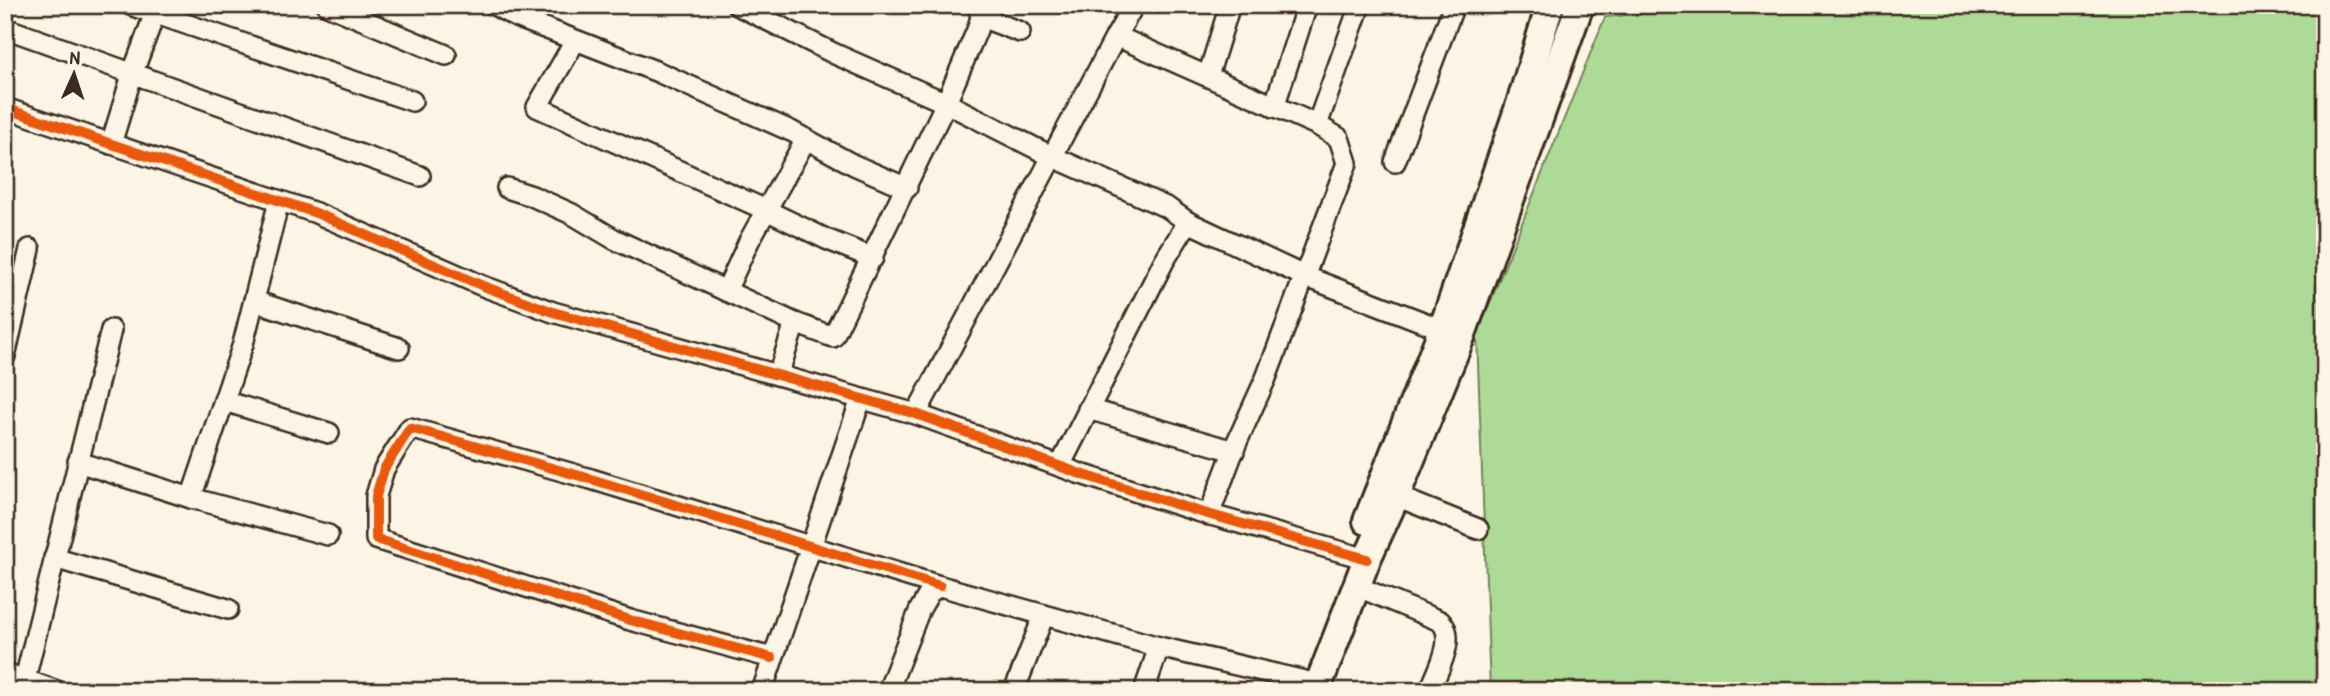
<svg xmlns="http://www.w3.org/2000/svg" width="2330" height="696" font-family="'Patrick Hand',sans-serif">
<rect width="100%" height="100%" fill="#fcf5e5"/>
<filter id="ink" filterUnits="userSpaceOnUse"><feTurbulence type="fractalNoise" baseFrequency=".0143" numOctaves="2"/><feDisplacementMap in="SourceGraphic" scale="14" xChannelSelector="R" yChannelSelector="G"/><feConvolveMatrix kernelMatrix="1 2 1 2 8 2 1 2 1" color-interpolation-filters="sRGB"/></filter>
<g filter="url(#ink)">
<path fill="#aeda98" stroke="#74825b" stroke-width="2" d="M1741,5H2325V691H1490L1477,335L1605,17Z"/>
<g fill="none" stroke-linecap="round" stroke-linejoin="round">
<g stroke="#3b2a1e" stroke-width="24">
<g id="street">
<path d="M130,5L412,101"/>
<path d="M327,5L446,55"/>
<path d="M494,5L516,17L658,72L791,131L854,165L907,188"/>
<path d="M737,5L835,54L946,103L1051,156L1168,208L1188,222L1164,261L1060,466"/>
<path d="M981,17L1020,32"/>
<path d="M5,28L420,176"/>
<path d="M1116,36L1134,5"/>
<path d="M575,41L537,107L766,210L826,239L873,258"/>
<path d="M1208,76L1230,5"/>
<path d="M1274,107L1307,5"/>
<path d="M5,108L316,213L483,286L553,312L916,414L1078,473L1197,511L1367,559"/>
<path d="M1317,125L1360,5"/>
<path d="M111,144L133,72L158,5"/>
<path d="M1395,162L1454,5"/>
<path d="M507,188L532,196L572,214L614,239L795,323L833,337L946,103L977,30L981,17L978,5"/>
<path d="M1188,222L1304,276L1454,334"/>
<path d="M726,291L749,241L806,139"/>
<path d="M254,301L399,348"/>
<path d="M5,356L30,249"/>
<path d="M778,375L795,323"/>
<path d="M224,401L329,433"/>
<path d="M1088,409L1234,451"/>
<path d="M916,414L1116,36L1317,125L1339,138L1347,163L1266,378L1236,444L1209,515"/>
<path d="M78,462L191,498L328,535"/>
<path d="M1396,496L1478,529"/>
<path d="M191,498L243,344L279,201"/>
<path d="M54,558L228,609"/>
<path d="M1356,586L1440,621C1458,637 1437,671 1430,691"/>
<path d="M772,658L630,620L376,539V496L384,469L410,428L591,479L940,586"/>
<path d="M5,673L57,691"/>
<path d="M25,679L111,330"/>
<path d="M762,691L861,399"/>
<path d="M888,691L920,609L930,592L940,586L1159,647L1318,684"/>
<path d="M1014,691L1044,615"/>
<path d="M1144,691L1159,647"/>
</g>
</g>
<g stroke="#3b2a1e" stroke-width="32">
<g id="secondary">
<path d="M1367,521L1442,330L1520,104L1550,5"/>
<path d="M1316,691L1367,559L1396,496L1461,337L1580,5"/>
</g>
</g>
<use href="#street" stroke="#fcf5e5" stroke-width="19"/>
<use href="#secondary" stroke="#fcf5e5" stroke-width="26"/>
<g stroke="#fcf5e5" stroke-width="15">
<g id="cycleway">
<path d="M5,108L316,213L483,286L553,312L916,414L1078,473L1197,511L1367,559"/>
<path d="M772,658L630,620L376,539V496L384,469L410,428L591,479L940,586"/>
</g>
</g>
<use href="#cycleway" stroke="#e8590c" stroke-width="10"/>
</g>
</g>
<rect width="2330" height="696" fill="none" stroke="#fcf5e5" stroke-width="28"/>
<rect x="14" y="14" width="2302" height="668" fill="none" stroke="#3b2a1e" stroke-width="2.5" filter="url(#ink)"/>
<g transform="translate(74 74) rotate(3)" stroke="#fcf5e5" stroke-width="5" paint-order="stroke">
<path d="M0-5L12 26L0 18L-12 26Z" fill="#3b2a1e"/>
<text y="-10" font-size="19" font-weight="bold" text-anchor="middle" fill="#3b2a1e">N</text>
</g>
</svg>
